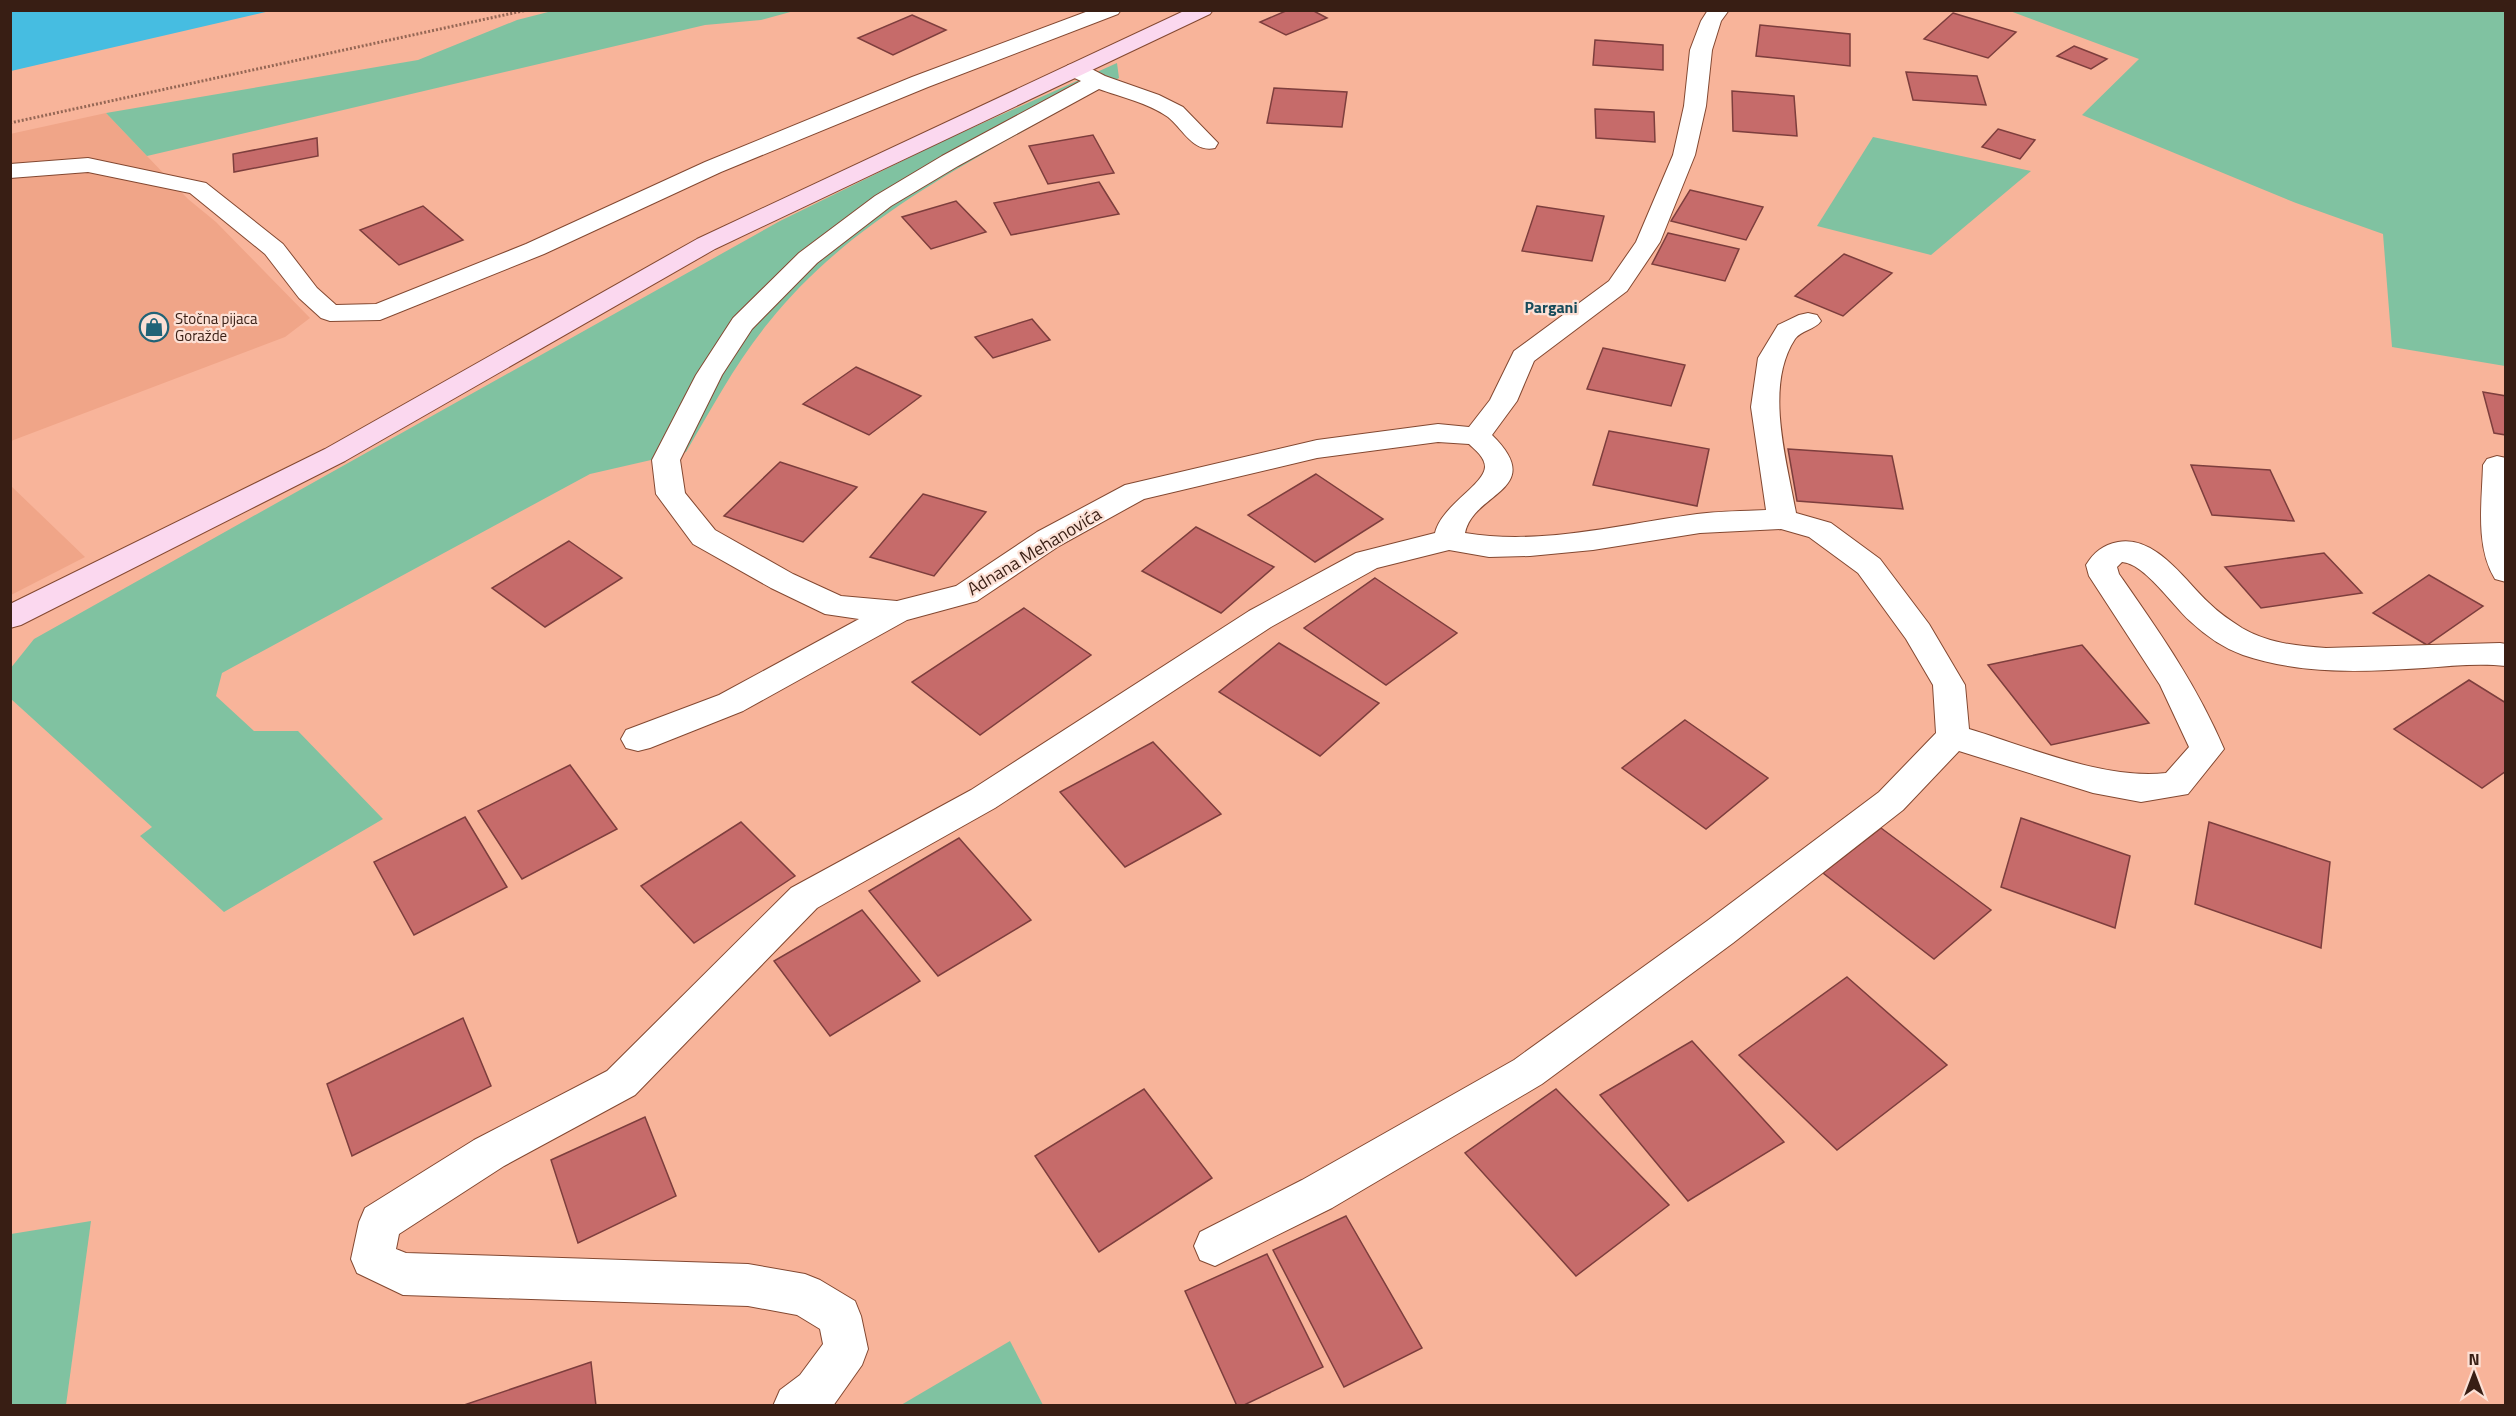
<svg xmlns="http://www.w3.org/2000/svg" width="2516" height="1416" font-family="'Titillium Web',sans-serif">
<rect width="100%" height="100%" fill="#f8b49a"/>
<g fill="#f0a588">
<path d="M106,113L188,199L216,222L310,318L285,337L11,441L10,134Z"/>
<path d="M10,485L85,557L11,595H10Z"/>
</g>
<g fill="#80c2a1">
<path d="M552,11H794L761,20L705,25L147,156L106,113L418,60L517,20Z"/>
<path d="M2010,11H2505V366L2392,347L2383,234L2296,203L2082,115L2139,59Z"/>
<path d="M1117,63L1119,78C997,149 859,209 769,322C736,362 712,408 686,452L590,474L222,673L216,696L254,731H298L383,819L224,912L140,836L152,827L11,699L10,669L34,639L780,221L945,140Z"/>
<path d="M1873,137L2031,171L1931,255L1817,226Z"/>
<path d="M91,1221L66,1405H11V1234Z"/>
<path d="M1010,1341L1043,1405H901Z"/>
</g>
<path fill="#46bde1" d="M11,10H270V11L11,71Z"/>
<g fill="#c66b6a" stroke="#7d3e3d" stroke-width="1.5">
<path d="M1288,10H1312L1327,18L1286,35L1260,22Z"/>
<path d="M1953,13L2016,32L1988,58L1924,39Z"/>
<path d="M912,15L946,30L893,55L858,38Z"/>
<path d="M1760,25L1850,34V66L1756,56Z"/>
<path d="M1595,40L1663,45V70L1593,65Z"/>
<path d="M2074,46L2107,59L2091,69L2057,56Z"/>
<path d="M1906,72L1977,76L1986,105L1913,100Z"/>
<path d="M1274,88L1347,92L1342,127L1267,123Z"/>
<path d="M1732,91L1794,96L1797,136L1733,131Z"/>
<path d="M1595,109L1654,112L1655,142L1596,138Z"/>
<path d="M1998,129L2035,140L2020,159L1982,147Z"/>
<path d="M1093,135L1114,173L1048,184L1029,146Z"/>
<path d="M317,138L318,156L234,172L233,154Z"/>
<path d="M1099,182L1119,214L1011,235L994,203Z"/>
<path d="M1690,190L1763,207L1746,240L1671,221Z"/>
<path d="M956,201L986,232L931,249L902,217Z"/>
<path d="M423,206L463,240L399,265L360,230Z"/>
<path d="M1537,206L1604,216L1592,261L1522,251Z"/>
<path d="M1668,233L1739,249L1725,281L1652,264Z"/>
<path d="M1844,254L1892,273L1843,316L1795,296Z"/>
<path d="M1032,319L1050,340L993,358L975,337Z"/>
<path d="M1603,348L1685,365L1671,406L1587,389Z"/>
<path d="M856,367L921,396L869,435L803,404Z"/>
<path d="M2483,392L2506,396V435L2494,433Z"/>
<path d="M1609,431L1709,449L1697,506L1593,485Z"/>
<path d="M1788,449L1892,456L1903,509L1797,501Z"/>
<path d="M780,462L857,487L803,542L724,516Z"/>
<path d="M2191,465L2270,470L2294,521L2212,515Z"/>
<path d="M1316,474L1383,519L1315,562L1248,515Z"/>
<path d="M923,494L986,512L934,576L870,557Z"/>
<path d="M1196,527L1274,567L1221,613L1142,571Z"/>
<path d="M569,541L622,578L545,627L492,588Z"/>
<path d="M2324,553L2362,593L2261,608L2225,567Z"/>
<path d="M2429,575L2483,606L2427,645L2373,613Z"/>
<path d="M1375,578L1457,633L1386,685L1304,628Z"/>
<path d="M1024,608L1091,655L980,735L912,682Z"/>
<path d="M1279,643L1379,703L1320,756L1219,692Z"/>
<path d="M2082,645L2149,723L2051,745L1988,665Z"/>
<path d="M2469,680L2506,703V771L2482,788L2394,729Z"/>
<path d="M1685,720L1768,778L1706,829L1622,768Z"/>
<path d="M1153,742L1221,814L1125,867L1060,792Z"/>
<path d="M570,765L617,829L522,879L478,811Z"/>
<path d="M465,817L507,887L414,935L374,862Z"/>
<path d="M2021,818L2130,856L2115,928L2001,887Z"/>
<path d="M741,822L795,876L694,943L641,886Z"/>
<path d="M2209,822L2330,862L2321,948L2195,904Z"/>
<path d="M1881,828L1991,910L1934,959L1823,873Z"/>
<path d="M959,838L1031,920L938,976L869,891Z"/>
<path d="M862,910L920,981L830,1036L774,961Z"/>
<path d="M1847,977L1947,1065L1837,1150L1739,1055Z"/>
<path d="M463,1018L491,1086L352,1156L327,1084Z"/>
<path d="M1692,1041L1784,1142L1688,1201L1600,1095Z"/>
<path d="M1144,1089L1212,1178L1099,1252L1035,1156Z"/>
<path d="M1556,1089L1669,1205L1576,1276L1465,1153Z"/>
<path d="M645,1117L676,1196L578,1243L551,1160Z"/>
<path d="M1346,1216L1422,1348L1344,1387L1273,1250Z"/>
<path d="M1267,1254L1323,1367L1242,1406H1237L1185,1291Z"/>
<path d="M591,1362L596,1406H464V1405Z"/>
</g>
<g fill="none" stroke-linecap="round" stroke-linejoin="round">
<g stroke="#834831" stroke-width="2">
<g id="street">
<path d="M1091,10H1121L1118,14L928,87L721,172L544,254L380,320L330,321L321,318L299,298L265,254L190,193L88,172L10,178V164L88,158L206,183L283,244L317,288L336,305L376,304L526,244L705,162L912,77Z"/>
<path d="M1708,10H1729L1721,21L1712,50L1706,106L1695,155L1660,242L1627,291L1534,361L1517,401L1492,435C1548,490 1473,492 1465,533C1542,546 1622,524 1697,514C1720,511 1743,511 1766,510L1751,407L1758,358L1778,325L1799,315L1808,313L1817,315L1821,321C1815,330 1801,330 1795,339C1764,386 1787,461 1796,513L1831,523L1880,559L1929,624L1965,685L1969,729C2029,747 2104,780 2166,773L2189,747L2160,685L2089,576L2086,565C2094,552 2103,545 2118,542C2156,535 2185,581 2209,603C2219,613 2231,621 2242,628C2268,643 2296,646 2326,648L2500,643L2506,644V666C2479,663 2450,666 2424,668C2362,672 2302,675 2243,655C2223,648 2205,635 2190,621C2173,606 2144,563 2122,562L2117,567L2119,574C2158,630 2197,685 2224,749L2188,794L2141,802L2093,793L1959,751L1903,810L1733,943L1542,1084L1332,1208L1215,1266L1200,1260L1194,1246L1200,1232L1302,1180L1514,1060L1707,921L1879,792L1936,733L1933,685L1906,639L1858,573L1809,537L1781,529L1700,533L1593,550L1530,556L1489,557L1449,550L1377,568L1271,627L995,808L817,908L635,1095L504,1166L399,1234L396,1249L406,1253L748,1264L805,1274L820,1280L855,1301L861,1316L868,1349L862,1365L833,1406H773L780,1390L800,1375L823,1344L820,1329L797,1315L748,1306L403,1295L357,1273L351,1259L359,1222L365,1208L474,1140L607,1071L791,888L971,790L1249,611L1356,553L1435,533C1441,506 1484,485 1485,467C1485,457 1475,450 1469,444L1438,442L1317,458L1144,499L1059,546L977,601L907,620L743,711L650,748L638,751L626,748L621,739L626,730L719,695L859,619L825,614L771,588L693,544L656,494L652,460L696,375L733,318L799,253L875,196L942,156L1081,81L1068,75L1065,70L1068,65L1076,64L1084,65L1105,76L1159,95L1183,107L1218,143L1215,148C1193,153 1183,129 1168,117C1148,103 1121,97 1099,89L958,166L891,206L817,263L752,329L722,375L680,460L685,493L715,530L793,574L841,596L897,601L956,586L1037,532L1125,485L1317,440L1438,424L1469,427L1490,400L1514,351L1609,281L1636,242L1673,155L1684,106L1690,50L1701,21Z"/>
<path d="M2497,456L2506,458V582L2495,579C2475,547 2482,502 2483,465L2487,459Z"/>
</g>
</g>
<g stroke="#834831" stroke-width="2">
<path id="secondary" d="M1186,10H1213L1210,14L715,249L345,461L21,625L10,628V604L325,449L697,239Z"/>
</g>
<path stroke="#956755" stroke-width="3" stroke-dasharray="2 2" stroke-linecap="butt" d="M10,123L527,10"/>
<use href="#street" fill="#fff" fill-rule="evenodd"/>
<use href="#secondary" fill="#fbd8ef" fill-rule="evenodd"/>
</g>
<defs>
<g id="shop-ring" transform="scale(1.5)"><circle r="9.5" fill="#fce0d5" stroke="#216377" stroke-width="1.5"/><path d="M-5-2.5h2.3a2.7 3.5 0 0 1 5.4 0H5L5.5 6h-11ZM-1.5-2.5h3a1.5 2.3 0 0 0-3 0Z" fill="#216377"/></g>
</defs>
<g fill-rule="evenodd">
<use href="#shop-ring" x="154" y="327"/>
</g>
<g text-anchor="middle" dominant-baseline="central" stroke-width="4.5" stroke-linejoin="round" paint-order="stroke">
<g font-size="15" fill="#381e14" stroke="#fce0d5" text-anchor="start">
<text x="175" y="318">Stočna pijaca<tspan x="175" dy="17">Goražde</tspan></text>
</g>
<g font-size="16" font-weight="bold" fill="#174b5b" stroke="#fce0d5">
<text x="1551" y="307">Pargani</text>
</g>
<g font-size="18" fill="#381e14" stroke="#fce0d5">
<text transform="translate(1034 551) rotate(-31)">Adnana Mehanovića</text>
</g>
</g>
<rect width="2516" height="1416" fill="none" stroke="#381e14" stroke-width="24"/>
<g transform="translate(2474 1374)" stroke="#fce0d5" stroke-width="4.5" paint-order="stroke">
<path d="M0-4.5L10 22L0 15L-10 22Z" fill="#381e14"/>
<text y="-9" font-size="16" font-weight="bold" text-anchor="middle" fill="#381e14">N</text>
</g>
</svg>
